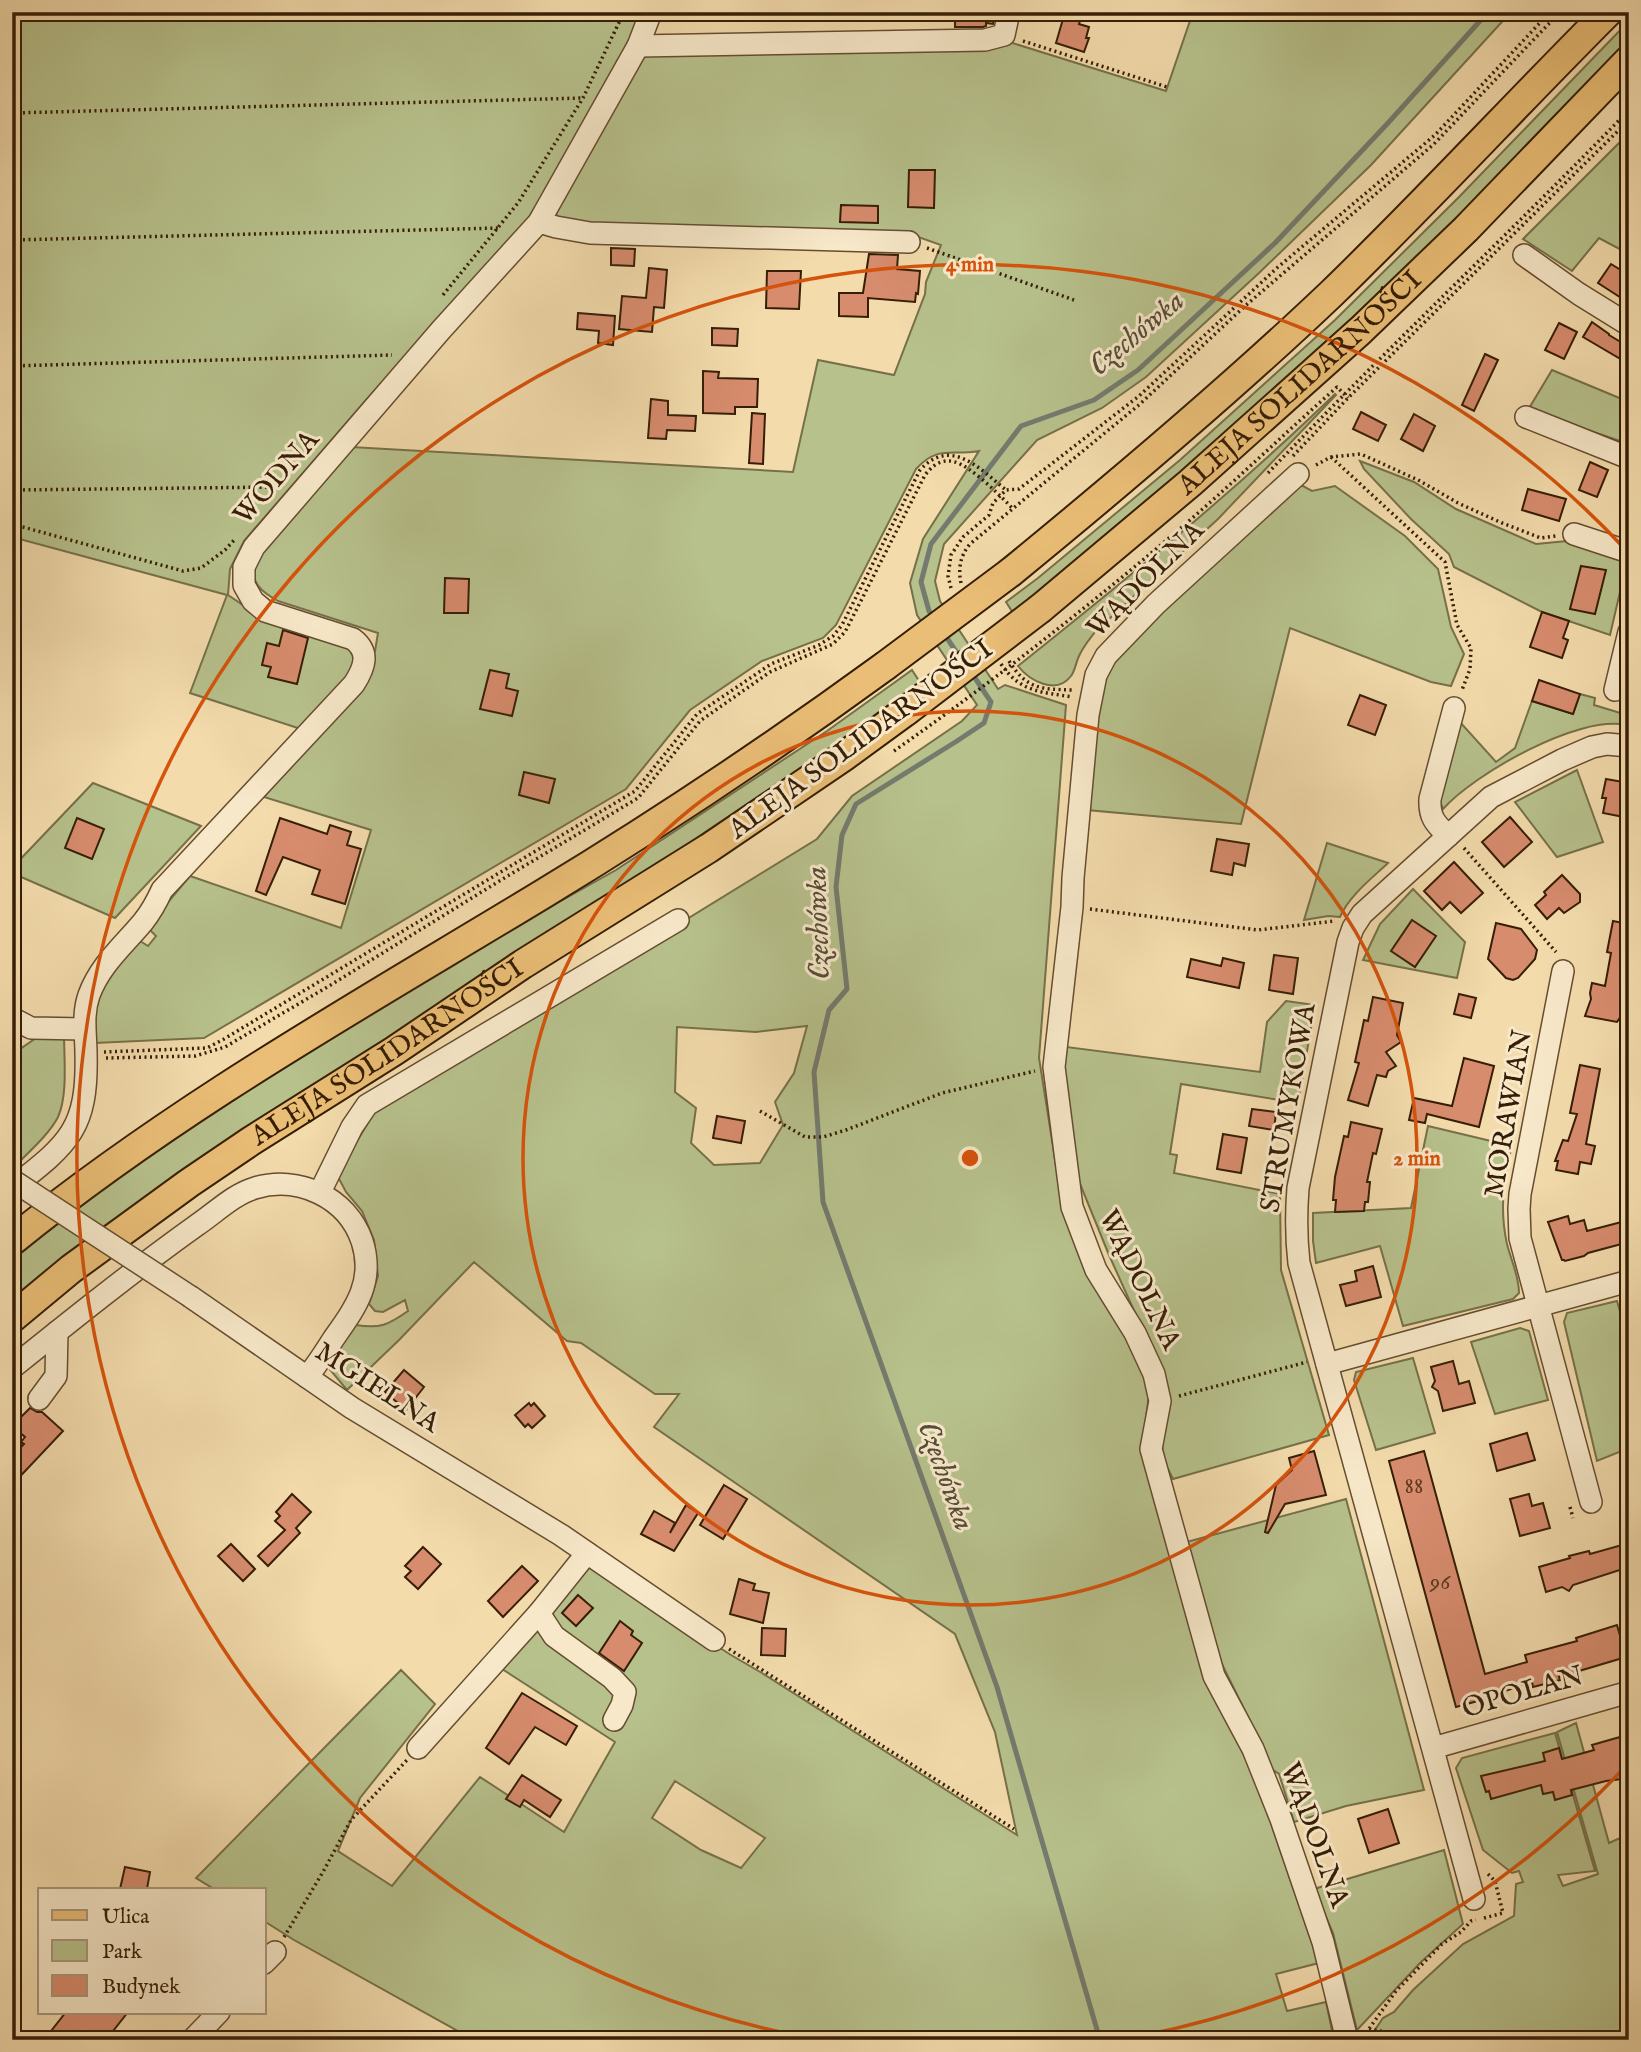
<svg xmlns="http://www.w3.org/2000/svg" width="1641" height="2052" font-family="'IM FELL English',serif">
<rect width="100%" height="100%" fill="#f3dbac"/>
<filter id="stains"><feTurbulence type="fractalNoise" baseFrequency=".00286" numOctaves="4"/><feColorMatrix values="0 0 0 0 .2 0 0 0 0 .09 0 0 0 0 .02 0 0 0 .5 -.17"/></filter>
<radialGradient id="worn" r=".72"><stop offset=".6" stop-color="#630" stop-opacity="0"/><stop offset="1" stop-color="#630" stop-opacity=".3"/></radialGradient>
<g fill="#b7c18c" stroke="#767049" stroke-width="2" fill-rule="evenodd">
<path d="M12,12H641L629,42L578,136L525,224L367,399L244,541L230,569L228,595L246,607L346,637L358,660L357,669L301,729L190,693L227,595L12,537Z"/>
<path d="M1193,12H1511L1371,165L1259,273L1146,377L1102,408L1037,440L944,544L935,581L940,601L998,689L1005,685L1066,705L1039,1058L1060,1191L1150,1385L1142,1452L1167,1546L1206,1680L1252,1768L1319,1963L1276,1974L1287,2011L1326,2002L1334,2040H474L294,1940L264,1921V1889H214L196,1878L401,1670L435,1704L360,1798L338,1851L392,1886L480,1777L564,1832L615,1742L499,1667L590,1564L731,1655L762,1673L1017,1835L995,1732L955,1634L654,1427L679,1394H655L581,1343L567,1341L474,1262L399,1340L347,1390L327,1366L356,1325C380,1329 388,1325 408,1311L405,1300L383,1312L375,1311L369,1304L378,1276L374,1240L362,1211L346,1192L337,1175L375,1111L817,839L852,796L962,721L977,705L917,615L910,583L923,539L979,451C950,456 938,445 916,469L836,625L823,638L762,661L690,710L626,789L204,1038L95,1043L94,1011L103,987L137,939L148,946L156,936L147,927L190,876L341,928L371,830L264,797L366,674L375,651L378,633L278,601C260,591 254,585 251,564L351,447L793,472L818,360L894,375L925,294L926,282L941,245L910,234L599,225L557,219L556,210L641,53L1006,41L1166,91ZM807,1026L794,1073L775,1102L783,1125L760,1163L714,1165L691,1143L696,1108L675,1092L677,1027L756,1032ZM675,1781L765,1838L741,1868L701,1850L652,1818Z"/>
<path d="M1629,21V45L1522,155L1316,358L1015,616L1006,602L1038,578L1180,460L1335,320L1459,197Z"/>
<path d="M1629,133V254L1599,238L1572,271L1523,239Z"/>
<path d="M1552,370L1629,402V444L1528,410Z"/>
<path d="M1335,394L1336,395L1218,519L1095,632C1089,640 1083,647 1079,656C1076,662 1075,671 1071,676C1056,696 1029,680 1018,666C1127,579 1235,491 1335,394Z"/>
<path d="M1360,461L1414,482L1456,509L1536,544L1567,541L1627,562L1610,635L1542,612L1454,567L1449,554L1411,519L1364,469Z"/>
<path d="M1301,485L1312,491L1335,486L1405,536L1438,569L1451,627L1464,654L1451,686L1431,682L1290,628L1241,824L1087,810L1101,686L1118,654L1295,486Z"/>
<path d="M912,670L921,684L837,744L689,843L519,951L361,1057L260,1120L106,1225L12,1299V1252L174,1135L431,974L616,870L827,731Z"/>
<path d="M1580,694L1595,698L1594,705L1627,715L1625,725C1578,715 1474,774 1443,809L1440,801L1460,722L1496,762L1515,748L1532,701L1573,714Z"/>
<path d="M1577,770L1603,842L1557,857L1515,802Z"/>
<path d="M93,783L201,826L115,918L12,873V868Z"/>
<path d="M1327,843L1388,863C1371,879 1349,896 1340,917L1328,916L1304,920Z"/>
<path d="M1413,889L1465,942L1457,978L1363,960L1380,924Z"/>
<path d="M1286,1001L1315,1005L1298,1103L1181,1084L1170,1154L1177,1155L1174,1173L1280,1194L1281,1270L1329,1435L1173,1479L1163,1459L1159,1366L1109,1255L1076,1174L1064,1069L1067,1047L1260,1072L1267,1022Z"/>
<path d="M64,1033C64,1058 68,1095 58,1117C50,1133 30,1151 17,1164L12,1162L14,1144L12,1124V1045L20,1049L39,1036Z"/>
<path d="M1428,1126L1512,1146C1503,1177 1500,1212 1507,1244C1511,1260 1519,1276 1519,1293L1513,1299L1403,1326L1380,1246L1316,1263L1313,1241V1213L1411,1208Z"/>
<path d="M1617,1301L1629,1343V1448L1597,1461L1564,1322L1567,1313Z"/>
<path d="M1520,1328L1529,1331L1548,1400L1495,1414L1471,1342Z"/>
<path d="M1413,1358L1435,1433L1376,1450L1354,1380L1356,1372Z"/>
<path d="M1346,1499L1424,1790L1346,1806L1294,1822L1279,1774L1270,1768L1249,1719L1215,1650L1183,1543Z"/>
<path d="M1576,1723L1609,1843L1629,1834V2040H1368L1383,2018L1394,2012L1413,1990L1463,1944L1514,1916L1516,1884L1523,1882L1519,1871L1512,1873L1483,1850L1456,1768L1462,1758L1555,1733L1595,1871L1558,1875L1563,1886L1598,1874L1557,1732Z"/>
<path d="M1444,1850L1463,1924L1421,1962L1357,2030L1333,1933L1314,1889Z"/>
</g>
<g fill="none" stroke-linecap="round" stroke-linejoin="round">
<g stroke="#747b6e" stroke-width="5">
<path d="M934,618L929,611L921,582L931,544L1021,426L1094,400L1138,370L1275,243L1388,123L1488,12"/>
<path d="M943,632L961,659"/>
<path d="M971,672L991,702L984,723L957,741L856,804L842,835L836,887L847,989L829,1010L814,1072L823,1202L997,1687L1100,2040"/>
</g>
</g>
<g fill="#d78c6e" stroke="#361e06" stroke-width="2">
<path d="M966,12H996L993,24L986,23V26L983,27H955V16H965Z"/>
<path d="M1065,12H1083L1079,24L1089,27L1086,38H1089L1084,52L1056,43Z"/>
<path d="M909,170H935L934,208L908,207Z"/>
<path d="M841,205L878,206V223L840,222Z"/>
<path d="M611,248L635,249L634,266L611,265Z"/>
<path d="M869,254L898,255L897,269L920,271L918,294L916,293L915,302L868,298V317L839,316V293H863Z"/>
<path d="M1611,264L1629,275V303L1598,283Z"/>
<path d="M649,268L667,270L664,308L654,307L652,332L619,329L622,296L646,298Z"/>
<path d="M767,271H801L799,309L766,308Z"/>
<path d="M578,313L615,316L613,345L598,343L599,331L577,329Z"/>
<path d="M1592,322L1609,334V335L1629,347V364L1583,337Z"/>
<path d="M1559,323L1577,332L1564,359L1545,350Z"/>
<path d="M712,328L738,329L737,346L712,345Z"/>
<path d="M1485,354L1498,360L1474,411L1462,405Z"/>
<path d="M703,371L719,372L718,378L758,379L757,407H735V414L703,413Z"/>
<path d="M651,399L668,401V415L696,416L695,431L667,430L666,439L648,438Z"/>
<path d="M1361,412L1386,425L1378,441L1353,429Z"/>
<path d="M752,413L765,414L763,464L749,463Z"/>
<path d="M1414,414L1435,426L1423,451L1401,439Z"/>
<path d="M1590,462L1608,470L1597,497L1579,490Z"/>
<path d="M1528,489L1566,499L1559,521L1522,510Z"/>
<path d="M1581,566L1606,570L1595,614L1570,609Z"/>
<path d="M445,578L469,579L468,613H444Z"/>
<path d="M1542,612L1569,621L1563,638L1568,640L1562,658L1530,647Z"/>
<path d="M283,630L308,638L297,684L268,677L271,667L262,665L267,643L279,646Z"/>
<path d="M490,670L509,674L506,688L518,691L512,716L480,709Z"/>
<path d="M1539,680L1580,694L1573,714L1532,701Z"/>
<path d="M1360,695L1386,705L1375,735L1348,725Z"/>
<path d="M524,772L555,779L549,803L519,795Z"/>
<path d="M1606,779L1629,783V818L1603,813L1606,798H1602Z"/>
<path d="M1510,817L1532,842L1504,867L1482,842Z"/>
<path d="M77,818L104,829L92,859L65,848Z"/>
<path d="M280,818L327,834L330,825L351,832L347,845L361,849L345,904L312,894L320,870L283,857L266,895L256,891Z"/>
<path d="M1217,839L1249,844L1245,866L1234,863L1232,875L1211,871Z"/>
<path d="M1454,862L1483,893L1461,913L1450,902L1442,910L1424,891Z"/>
<path d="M1562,875L1580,894V902L1564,913L1559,908L1547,919L1535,905L1546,895L1544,892Z"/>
<path d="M1412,920L1436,936L1415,967L1391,951Z"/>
<path d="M1613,921L1629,924V968L1624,991L1626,1004L1625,1010L1617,1022L1585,1016L1591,999L1590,993L1592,983L1605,986L1611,953L1607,952Z"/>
<path d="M1496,923L1521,929L1537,950L1535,959L1518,978L1513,980L1506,978L1488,959Z"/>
<path d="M1274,955L1298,958L1293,994L1269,990Z"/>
<path d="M1223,958L1244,963L1239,988L1187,977L1191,959L1221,966Z"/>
<path d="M1459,994L1476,998L1471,1018L1454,1014Z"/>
<path d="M1373,997L1403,1003L1397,1035L1401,1042L1386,1052L1396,1066L1388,1071L1386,1077L1377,1075L1368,1106L1348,1100L1359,1063L1355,1062L1362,1030L1364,1020L1368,1021Z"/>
<path d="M1464,1058L1494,1066L1479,1127L1427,1114L1425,1123L1409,1120L1414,1098L1452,1106Z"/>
<path d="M1580,1065L1600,1069L1586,1144L1595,1146L1591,1164L1580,1162L1578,1174L1556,1170L1558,1161H1555L1563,1140L1568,1141L1577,1114L1570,1113Z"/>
<path d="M1252,1109L1276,1112L1274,1130L1249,1126Z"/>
<path d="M717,1116L745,1121L741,1143L713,1138Z"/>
<path d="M1351,1122L1382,1129L1376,1154L1373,1153L1367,1182H1370L1368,1202H1365L1364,1211L1335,1212L1336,1200H1333L1335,1177L1344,1136L1348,1137Z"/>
<path d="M1223,1134L1247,1138L1241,1173L1217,1169Z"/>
<path d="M1568,1216L1570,1224L1584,1220L1587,1231L1629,1220V1242L1588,1253L1584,1256L1565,1261L1564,1260H1562L1548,1222Z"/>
<path d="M1373,1266L1381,1297L1346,1306L1340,1285L1357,1281L1355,1271Z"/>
<path d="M1453,1361L1459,1384L1469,1381L1475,1403L1443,1411L1438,1391L1432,1387L1435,1381L1431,1367Z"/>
<path d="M404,1370L424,1387L406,1410L385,1392Z"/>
<path d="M529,1403L531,1406L534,1403L545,1416L532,1428L528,1424L525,1427L515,1415Z"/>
<path d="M30,1408L37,1412H42L63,1431L12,1485V1457L24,1444L21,1442L25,1437L12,1426Z"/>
<path d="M1527,1433L1535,1460L1497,1471L1490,1444Z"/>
<path d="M1314,1451L1326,1495L1285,1504L1268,1533L1265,1532L1276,1485L1292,1470L1289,1458Z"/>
<path d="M1424,1451L1485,1674L1527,1662L1525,1655L1577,1641L1576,1638L1617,1625L1626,1657L1559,1677L1560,1680L1533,1687L1532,1682L1502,1692L1503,1694L1456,1707L1389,1461Z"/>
<path d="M724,1485L747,1499L723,1539L700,1525Z"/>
<path d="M292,1494L311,1512L296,1528L300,1533L268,1566L258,1556L285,1530L275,1521L280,1516L276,1512Z"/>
<path d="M1529,1494L1532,1506L1543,1503L1550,1528L1520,1536L1510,1499Z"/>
<path d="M686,1505L698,1513L674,1551L641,1534L654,1511L675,1523L670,1533Z"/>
<path d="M1629,1543V1567L1573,1585L1569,1591L1562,1587L1546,1592L1539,1567L1570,1558L1569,1556L1589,1551L1590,1554Z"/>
<path d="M231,1544L255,1569L243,1581L218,1556Z"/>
<path d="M423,1547L441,1564L418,1589L405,1577L411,1571L405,1566Z"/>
<path d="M522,1566L538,1581L503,1617L488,1601Z"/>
<path d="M739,1579L755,1584L753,1590L769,1593L763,1623L730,1614Z"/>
<path d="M578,1595L593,1608L576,1626L562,1613Z"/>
<path d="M620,1621L633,1631L631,1635L642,1643L624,1671L599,1653Z"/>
<path d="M762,1628L786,1629L785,1656L761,1655Z"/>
<path d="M522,1693L577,1726L566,1745L535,1727L509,1764L486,1748Z"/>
<path d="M1620,1737L1621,1739L1629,1737V1778L1606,1781L1571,1790L1572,1795L1555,1800L1553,1792L1543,1794L1541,1785L1491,1799L1489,1791L1486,1792L1481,1776L1545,1761L1543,1753L1559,1748L1562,1759L1594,1750L1592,1745Z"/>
<path d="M522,1775L561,1800L550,1817L524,1800L520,1807L506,1799Z"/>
<path d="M1388,1809L1399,1843L1369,1853L1358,1819Z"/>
<path d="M125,1867L150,1872L147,1889H120Z"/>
<path d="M66,2012H128L106,2040H44Z"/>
</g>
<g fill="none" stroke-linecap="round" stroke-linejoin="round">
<g stroke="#654d30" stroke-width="24">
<g id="minor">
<path d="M638,46L985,40L1004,35L1009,12"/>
<path d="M539,222L556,227L590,233L909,242"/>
<path d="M1524,255L1579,294L1629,325"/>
<path d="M1526,417L1629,458"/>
<path d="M1298,474L1156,604L1106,656L1096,675L1088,715L1073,878L1072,907L1054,1067L1072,1207L1096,1270L1135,1333L1154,1374L1160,1401L1151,1449L1214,1676L1253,1749L1281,1819L1323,1942L1347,2040"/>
<path d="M1574,534L1629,552"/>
<path d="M1615,690L1629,632"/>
<path d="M1448,836C1436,824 1429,818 1430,799L1454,708"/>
<path d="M1563,971L1520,1194L1519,1209L1520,1238L1591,1502"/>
<path d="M12,1018L31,1028L84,1029"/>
<path d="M12,1188C68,1144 88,1130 86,1054C86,1034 82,1015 89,995C100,965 123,946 143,922C151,912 157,901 162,890L354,684C365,667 370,652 353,639L265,611L253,601L244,585V567L254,547L441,330L539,222L638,46L651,12"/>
<path d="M320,1192L352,1127L367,1105L678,920"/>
<path d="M191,1297L352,1408L561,1535L714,1640"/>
<path d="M1327,1364L1629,1281"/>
<path d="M12,1368C73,1319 134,1270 197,1225C215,1213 234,1194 255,1188C298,1175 347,1197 362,1241C375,1281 356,1307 334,1338C325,1352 317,1365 307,1377"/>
<path d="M39,1399L56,1376L57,1332"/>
<path d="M539,1613L554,1636L612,1678L625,1692L622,1705L614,1720"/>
<path d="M418,1748L539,1613L587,1553"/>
<path d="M1433,1748L1629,1692"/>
<path d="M1474,1899L1299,1263C1296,1238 1296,1214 1298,1188L1348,942L1353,928L1362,914L1491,797L1562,760L1592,747L1607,744L1629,746"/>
<path d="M264,1963L275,1952"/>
<path d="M192,2040L219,2012"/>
</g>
</g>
<g stroke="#361e06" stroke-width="32">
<g id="major">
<path d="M1011,572C1121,482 1229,391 1332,293C1426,202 1515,105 1608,12"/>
<path id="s1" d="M1041,608L1190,483L1361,330L1466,229L1629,60"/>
<path d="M12,1241C177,1107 362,1004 543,894C660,823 774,747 885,666"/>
<path id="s2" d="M12,1318L71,1269L189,1183L251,1141L394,1051L523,964L709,848L843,757L906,711"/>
</g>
</g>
<g stroke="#361e06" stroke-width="3.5" stroke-dasharray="2 3.5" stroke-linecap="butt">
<path d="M1023,41L1167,87"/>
<path d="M12,113L583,98"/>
<path d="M12,240L498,228"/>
<path d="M927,248L1074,300"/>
<path d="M443,295L518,203L583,98L624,12"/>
<path d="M12,366L392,355"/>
<path d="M1293,456L1348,398L1629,120"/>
<path d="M1331,457L1445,562L1457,625L1471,648L1470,669L1462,690"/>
<path d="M1316,465L1331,457L1361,454L1418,480L1458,503L1502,523L1541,538L1556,536"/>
<path d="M1268,473C1386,349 1510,233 1629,110"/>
<path d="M12,490L278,487"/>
<path d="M12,524L183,571L201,568L225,550L236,538"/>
<path d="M961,583C958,569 960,556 970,544L1140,404L1245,306L1434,144L1560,12"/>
<path d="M951,588L948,576L951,555L963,537L989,515L993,503L1006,490L1019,489L1139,396L1278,267L1435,135L1550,12"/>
<path d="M1622,615L1629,583"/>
<path d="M1009,661C1027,690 1042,689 1072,690L1073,688"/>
<path d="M1001,664C1021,693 1042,692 1073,697"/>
<path d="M894,751C991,683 1085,609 1175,533C1230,486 1283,435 1337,387L1348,398"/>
<path d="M1464,848L1556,952"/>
<path d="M1090,909L1258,930L1335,921"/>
<path d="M104,1052L207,1048L224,1039L635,791L697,714L771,664L819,645L833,636L842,625L920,470C951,436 980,469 1006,490"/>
<path d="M106,1058L195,1056L225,1047L329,986L501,880L638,798L700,721L770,672L833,644L845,632L925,475C945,449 963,464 983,480C993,489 1003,498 1012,508"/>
<path d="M760,1111L805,1137H823L846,1130L942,1093L1035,1071"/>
<path d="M1179,1396L1307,1362"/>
<path d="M1570,1507L1573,1518"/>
<path d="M729,1649L1014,1829"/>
<path d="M1484,1918L1503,1913L1495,1881L1488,1874"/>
<path d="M284,1937L323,1872L351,1820L407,1760"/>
<path d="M1369,2029L1431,2040"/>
<path d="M1366,2033L1396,1991L1442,1944L1461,1932L1471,1921L1476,1920"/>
</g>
<use href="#minor" stroke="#f7e8c9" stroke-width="21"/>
<use href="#major" stroke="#eabe76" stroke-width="28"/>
<g stroke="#654d30" stroke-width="24" stroke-linecap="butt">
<path id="minor-bridge" d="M12,1180L191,1297"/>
</g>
<g stroke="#361e06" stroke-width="32" stroke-linecap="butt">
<g id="major-bridge">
<path d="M885,666L1011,572"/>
<path d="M906,711L1041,608"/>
</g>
</g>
<use href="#minor-bridge" stroke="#f7e8c9" stroke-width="21"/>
<use href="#major-bridge" stroke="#eabe76" stroke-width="28"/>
</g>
<g fill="none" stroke="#d6530b" stroke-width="3.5">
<circle cx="970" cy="1158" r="447"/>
<path d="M1624 1768A894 894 0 0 1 1118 2040M822 2040A894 894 0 1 1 1624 548"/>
</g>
<g text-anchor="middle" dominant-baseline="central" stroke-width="6" stroke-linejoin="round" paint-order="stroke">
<g font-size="24" fill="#5e3a20">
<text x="1414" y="1486">88</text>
<text x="1440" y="1582">96</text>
</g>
<g font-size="28" fill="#361e06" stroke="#f7e8c9">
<text stroke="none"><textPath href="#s1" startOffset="343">ALEJA SOLIDARNOŚCI</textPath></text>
<text transform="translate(277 478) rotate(-49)">WODNA</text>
<text transform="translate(1146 580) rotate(-45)">WĄDOLNA</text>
<text transform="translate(861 740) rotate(-36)">ALEJA SOLIDARNOŚCI</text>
<text stroke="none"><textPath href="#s2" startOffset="460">ALEJA SOLIDARNOŚCI</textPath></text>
<text transform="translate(1289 1108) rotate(-80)">STRUMYKOWA</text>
<text transform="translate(1509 1114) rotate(-80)">MORAWIAN</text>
<text transform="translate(1139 1280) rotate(64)">WĄDOLNA</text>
<text transform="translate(377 1388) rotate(33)">MGIELNA</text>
<text transform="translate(1523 1693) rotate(-16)">OPOLAN</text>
<text transform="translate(1314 1835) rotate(70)">WĄDOLNA</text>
</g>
<g font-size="30" font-style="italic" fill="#554c3a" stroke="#f7e8c9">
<text transform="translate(1137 334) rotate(-40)">Czechówka</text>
<text transform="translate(819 923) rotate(-92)">Czechówka</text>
<text transform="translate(945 1476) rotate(70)">Czechówka</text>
</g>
</g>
<circle cx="970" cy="1158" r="10" fill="#d6530b" stroke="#f7e8c9" stroke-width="3.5"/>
<g font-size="21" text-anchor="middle" font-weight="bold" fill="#d6530b" stroke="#f7e8c9" stroke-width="6" stroke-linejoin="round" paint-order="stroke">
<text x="970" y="271">4 min</text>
<text x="1417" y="1165">2 min</text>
</g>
<rect width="1641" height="2052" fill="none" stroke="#f3dbac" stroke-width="42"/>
<rect x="14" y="14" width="1613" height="2024" fill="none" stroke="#361e06" stroke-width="3.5"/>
<rect x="21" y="21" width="1599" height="2010" fill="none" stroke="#361e06" stroke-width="2"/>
<rect x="38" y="1888" width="228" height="126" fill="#f7e8c9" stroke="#aa977b" stroke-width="2"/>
<rect x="52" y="1910" width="35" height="10" fill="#eabe76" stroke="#aa977b" stroke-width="2"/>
<text x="102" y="1923" font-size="21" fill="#361e06">Ulica</text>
<rect x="52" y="1940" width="35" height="21" fill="#b7c18c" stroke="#aa977b" stroke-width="2"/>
<text x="102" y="1958" font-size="21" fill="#361e06">Park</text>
<rect x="52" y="1975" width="35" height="21" fill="#d78c6e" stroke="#aa977b" stroke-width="2"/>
<text x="102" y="1993" font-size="21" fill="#361e06">Budynek</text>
<rect width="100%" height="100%" filter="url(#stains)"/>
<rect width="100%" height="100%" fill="url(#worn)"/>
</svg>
